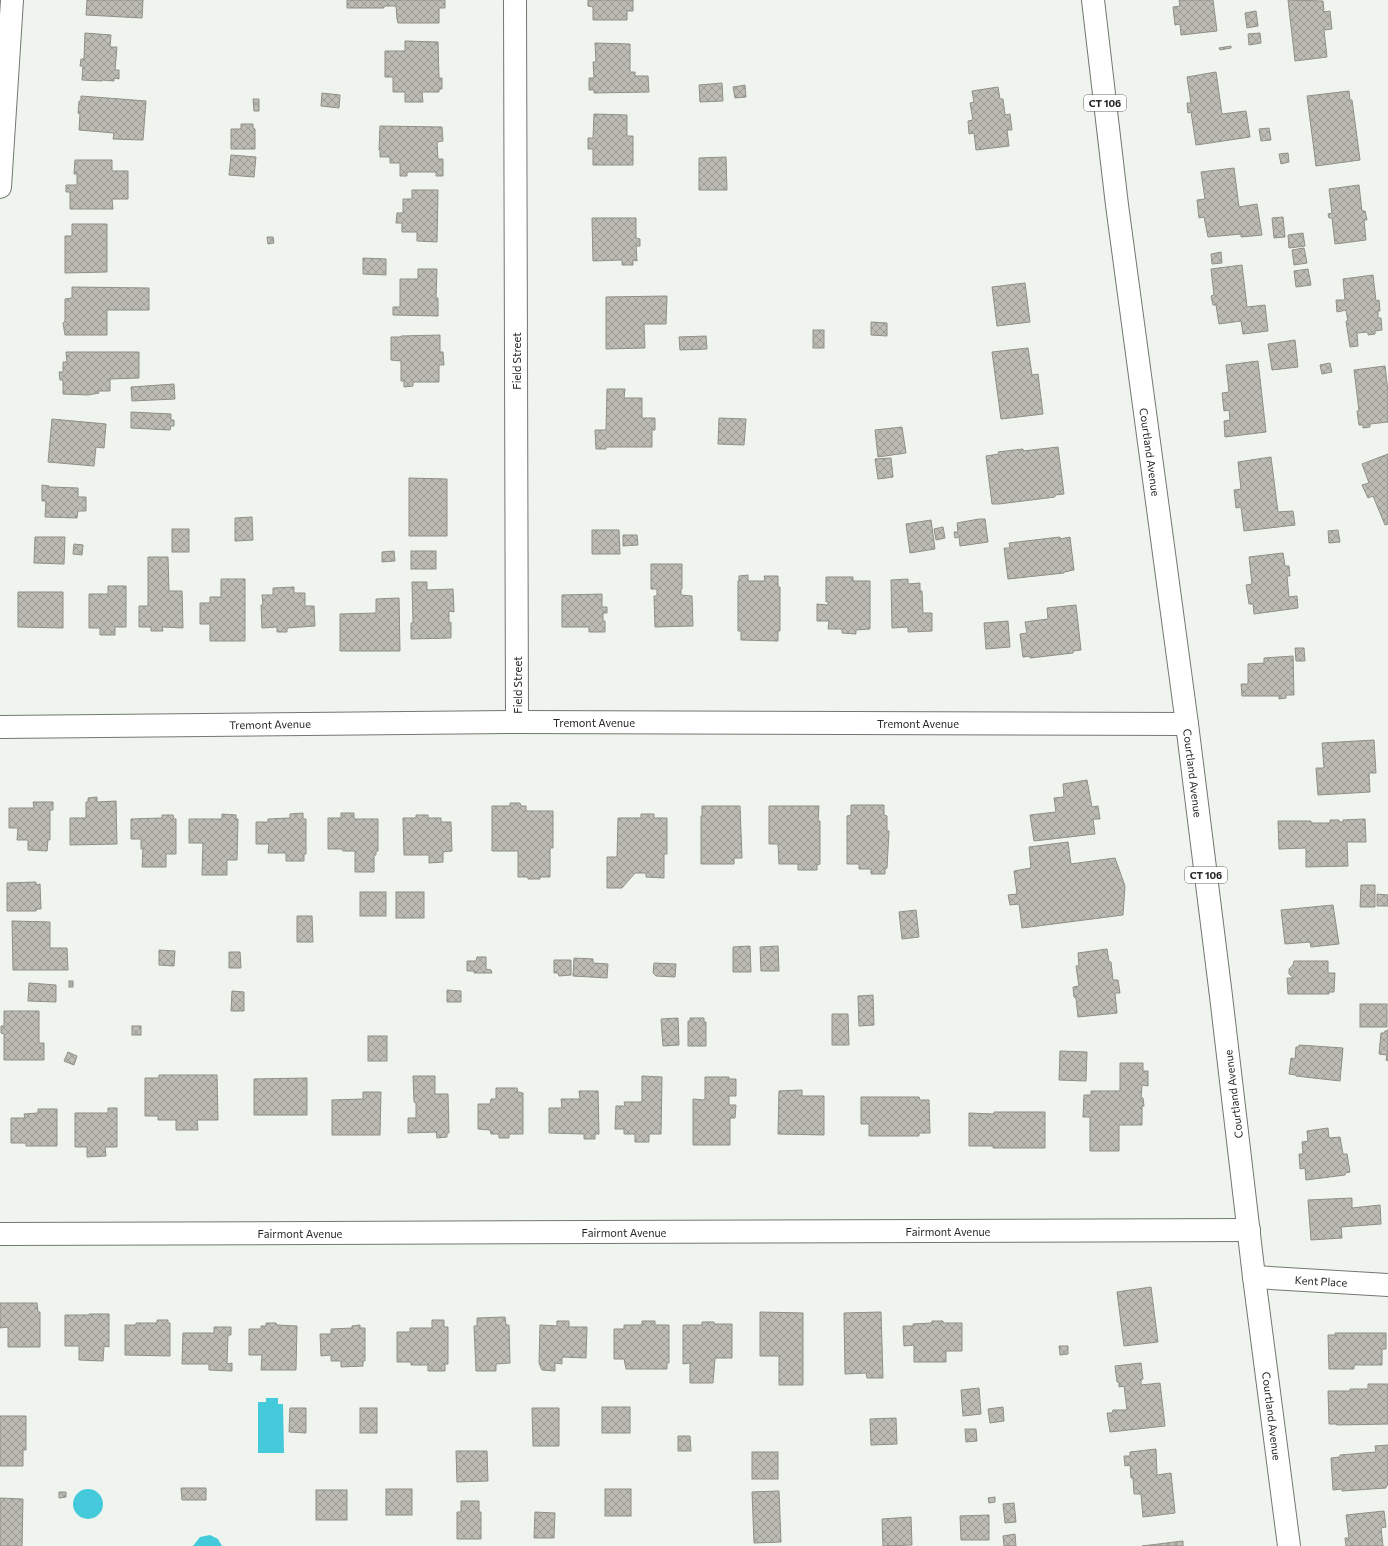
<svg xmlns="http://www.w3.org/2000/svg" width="1388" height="1546" font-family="Commissioner,sans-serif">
<defs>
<pattern id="building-cross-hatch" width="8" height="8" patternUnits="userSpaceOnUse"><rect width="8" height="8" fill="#bdbcb4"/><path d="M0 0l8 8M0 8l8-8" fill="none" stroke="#999992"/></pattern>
</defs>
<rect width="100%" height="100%" fill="#eff5ee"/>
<g fill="#44cadb">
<path d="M266,1398H278V1404H283L284,1453H258V1402H266Z"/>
<circle cx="88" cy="1504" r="15"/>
<path d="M210,1535L218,1539L222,1546H193L200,1537Z"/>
</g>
<g fill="url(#building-cross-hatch)" stroke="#8f8f86">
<path d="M87,0H143L142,18L86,15Z"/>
<path d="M347,0H445V8H439V23H398L397,19L396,6H384V8H347Z"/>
<path d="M588,0H633V11H627V20H593V7L588,6Z"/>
<path d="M1179,0H1213L1217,31L1181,35L1180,24L1175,25L1173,7L1180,6Z"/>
<path d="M1288,0L1323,1L1324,12L1330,11L1332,29L1324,30L1327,57L1295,61Z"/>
<path d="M1256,11L1258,26L1247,28L1245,13Z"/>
<path d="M85,33L111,35L110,47H117L115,70H119V79L114,78V81L102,80V81L82,80L83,66H80L81,59H84Z"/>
<path d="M1260,33L1261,43L1249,45L1248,34Z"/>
<path d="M405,41L438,42L439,78H442V89H439V92H422L423,102H405V92H393V77H385V51H405Z"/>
<path d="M595,43L630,44V72H635V76H648L649,92L594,93V90H589V78H594L593,62H596Z"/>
<path d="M1231,46V48L1220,50L1219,48Z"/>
<path d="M1216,72L1222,114L1246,111L1250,137L1196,145L1191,112L1188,113L1187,103H1191L1187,77Z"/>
<path d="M722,83L723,101L700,102L699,85Z"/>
<path d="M745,85L746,97L735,98L733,87Z"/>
<path d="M998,87L1000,99H1003L1005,115L1010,114L1012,130H1007L1009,146L976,150L974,133L969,134L968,121L973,120L970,103L974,102L972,91Z"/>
<path d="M1349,91L1350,100H1352L1360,160L1316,166L1307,96Z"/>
<path d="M322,93L340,95L339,108L321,106Z"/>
<path d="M81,96L146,101L143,140L113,139L114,133L79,130L80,114L78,113L79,101H81Z"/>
<path d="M253,99H259V111H254Z"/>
<path d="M594,114L627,115V136H633V165H593V149H588V138H593Z"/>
<path d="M241,124H253V128L255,129V149H231V129H241Z"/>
<path d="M380,126L442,127L443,141L437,142L438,159H443V176H436V172H407V176H400V163H390V157H380V150H379Z"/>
<path d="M1269,128L1271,140L1261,141L1259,129Z"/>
<path d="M1288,153L1289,162L1281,164L1279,154Z"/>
<path d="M231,155L256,157L254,177L229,175Z"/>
<path d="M726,157L727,190H699V158Z"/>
<path d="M75,160H112V171H128V199H112L113,209H70V192H66V185H77V174H74Z"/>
<path d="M1234,168L1239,207L1257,204L1262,235L1241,237V234L1208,237L1204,217L1199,218L1197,200L1205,199L1201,172Z"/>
<path d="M1359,185L1362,211H1365L1367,220H1364L1366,240L1335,244L1332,218H1329L1328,214L1332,213L1329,189Z"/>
<path d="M412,190H438L437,242L417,241V232H402V223H396L397,213H403V199H412Z"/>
<path d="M1283,217L1285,237L1274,238L1272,218Z"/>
<path d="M592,218H636V238L640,239V246H636L637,261L633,260V265H622V260L593,261Z"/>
<path d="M72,224H107V272L65,273V236H72Z"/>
<path d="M1303,233L1305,246L1289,248L1288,235Z"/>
<path d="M267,237H273L274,243L268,244Z"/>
<path d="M1304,248L1307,263L1294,265L1292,250Z"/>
<path d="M1221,252L1222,263L1212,264L1211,254Z"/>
<path d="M363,258L386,259V275L363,274Z"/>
<path d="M1242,265L1247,307L1265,305L1268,331L1243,334L1241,321L1219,324L1216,305H1213L1211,296L1214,295L1211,269Z"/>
<path d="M418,269H437L436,298H438V316L393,315V307H400V279H418Z"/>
<path d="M1308,269L1311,285L1296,287L1294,271Z"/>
<path d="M1373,275L1376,301L1379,300L1380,311H1378V318H1381L1382,330L1375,331V334L1368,335V332L1357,333L1358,346L1350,347L1346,321H1348L1346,310L1337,312L1336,300H1345L1343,279Z"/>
<path d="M1025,283L1030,322L997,326L992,287Z"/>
<path d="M72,287L149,288V310H107V335H65L63,323L65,321V299L72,298Z"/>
<path d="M667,296L666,324H644L645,348L606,349V297Z"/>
<path d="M871,322L887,323V336L871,335Z"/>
<rect x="813" y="330" width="11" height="18"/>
<path d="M440,335V352H443L444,365H439V382H413V386L404,387V381H401V361L391,360V337H401V336Z"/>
<path d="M706,336L707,349L680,350L679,337Z"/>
<path d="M1295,340L1298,367L1272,370L1268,344Z"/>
<path d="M1028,348L1032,375L1038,374L1043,414L1001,419L992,352Z"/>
<path d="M66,352H139V378L110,379V391H98L99,393L88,395L63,394V380H60L59,372H63V362H67Z"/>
<path d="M1258,361L1266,432L1225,437L1224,421L1230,420L1229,410L1224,411L1222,393L1229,392L1226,365Z"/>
<path d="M1330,363L1332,372L1322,374L1320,365Z"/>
<path d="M1385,366L1388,392V422L1370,424V427L1363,428V425H1359L1357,411H1359L1354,370Z"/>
<path d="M174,384L175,399L132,401L131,387Z"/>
<path d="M607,389H625L624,398H642V418H655V430H652V447H606V449H596L595,430H606Z"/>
<path d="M131,412L171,414V420H174V426H171L170,430L131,428Z"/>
<path d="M719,418L746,419L744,445L718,444Z"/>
<path d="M52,419L106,424L104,448L96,447L94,466L48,462Z"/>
<path d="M902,427L906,453L878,457L875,430Z"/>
<path d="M1058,447L1064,494L1055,495V497L999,504H992L986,456L999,454L998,452L1023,449V451Z"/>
<path d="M1388,454V524L1385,525L1373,496L1368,498L1362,485L1369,483L1362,464Z"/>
<path d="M1271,457L1278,512L1293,511L1295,525L1244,531L1241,507L1236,508L1234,490L1241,489L1238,462Z"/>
<path d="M891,458L893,477L878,479L875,459Z"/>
<path d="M409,478L447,479V536H409Z"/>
<path d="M42,485L49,486V487L78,488V497H86V511H78L77,518L45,517L46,501H42Z"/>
<path d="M252,517L253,540L235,541V518Z"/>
<path d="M979,519H985L988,542L960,546L959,537L955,538L954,532H958L957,523Z"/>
<path d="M931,520L935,549L910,553L906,524Z"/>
<path d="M943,527L945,538L936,540L934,529Z"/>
<rect x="172" y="529" width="17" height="23"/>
<path d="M592,530H619L620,554H592Z"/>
<path d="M1338,530L1340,542L1329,543L1328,531Z"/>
<path d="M623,535H637L638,545L623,546Z"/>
<path d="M35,537H65L64,564L34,563Z"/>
<path d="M1060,537V539L1070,537L1074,570L1064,572V573L1008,579L1004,548H1010L1009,543Z"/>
<path d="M74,544L83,545L82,555L73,554Z"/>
<path d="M394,551L395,561L382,562V552Z"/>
<rect x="411" y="551" width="25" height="18"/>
<path d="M1283,553L1285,566H1289L1290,576H1287L1289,597L1297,596L1298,608L1254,614L1253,604H1249L1246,585L1252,584L1249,557Z"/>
<path d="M148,557H168L169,591H182L183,628L162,627L163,631H151V627H139V606H148Z"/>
<path d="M651,564H682V589H681V595L692,596L693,626L655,627L654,596H657V589H651Z"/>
<path d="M748,575V581H765L764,576H778V587H780V631H778V641L741,640V631H738V581H739V576Z"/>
<path d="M826,577H853V581H870V629L856,630V634L842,633V629H828L829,621H817V604L828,605V601L826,602Z"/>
<path d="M221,579H245V641H210V624H200V603H210V597H221Z"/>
<path d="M908,579V584L920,583V591H922L923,613H932V631L908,632V627L892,628L891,580Z"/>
<path d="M412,582H427V590L453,589L454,612L449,611V623L451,622V638L411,639V623H413Z"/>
<path d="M108,586H126V627H115V635H100V628H89V594H108Z"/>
<path d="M294,587V593H305V606H314L315,626L287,628V632H277V627L262,628L261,605H263L262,595H273V588Z"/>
<path d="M18,592H63V628L18,627Z"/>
<path d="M602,594V607H607V613H603V621H605V632H589V627H562V595Z"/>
<path d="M399,598L400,651H340V614L376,613V599Z"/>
<path d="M1076,605L1081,650L1073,651V653L1030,658V656L1023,657L1020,634L1027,633L1025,622L1048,619L1047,608Z"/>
<path d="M1008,621L1010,647L986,649L984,623Z"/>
<path d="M1295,648H1304L1305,661H1296Z"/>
<path d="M1293,656L1294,695H1286V698L1279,699V696H1242L1241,684H1248V664L1264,663V658Z"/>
<path d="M1374,740L1376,773H1369L1370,792L1318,795L1316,768H1324L1322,743Z"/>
<path d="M1087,780L1092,807L1098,806L1100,819H1093L1095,834L1034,841L1030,815L1056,812L1054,798L1064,797L1063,784Z"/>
<path d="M97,797V802L116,801L117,844L70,845V818H86V802H88V798Z"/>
<path d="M33,802H53V810H50V840H48L47,851L28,850V840H17L18,828H9V808H34Z"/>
<path d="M510,803H520L521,806H526V811H553V848H550V877H540V879H528V877H518V851H492V806H510Z"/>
<path d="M851,805H884V815L887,816V831H889L887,868L885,869V874H871V869H859V864H847V816L851,815Z"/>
<path d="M702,806H740L742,858H734V864H701V816H702Z"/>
<path d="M769,806H819L818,821H820V864L817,865V870H798V864H779L778,844H769Z"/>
<path d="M303,813V819H306V854H304V861H286V853H268L269,844H256V822H268V819L290,818V814Z"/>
<path d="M341,813H354V819H378V851H376V855H374V872H355V851H343L342,849H328V818H341Z"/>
<path d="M222,814L236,815V819H238L237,860H227V875H202L203,843H189V819H222Z"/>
<path d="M641,814H654V818H667V854H664V878L646,877V873H635L622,888H607V857H617L618,818H641Z"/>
<path d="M162,815H173L174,819H176V854H166V867H142L143,849H141V839H131V819L162,818Z"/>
<path d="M416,815H428V818H441V822H451L452,851L443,852V862L429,863V855H404L403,818H416Z"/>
<path d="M1365,819L1366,842H1347L1348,866L1306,867V848L1279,849L1278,821H1311V823H1330V820H1339V822H1343V820Z"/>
<path d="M1068,842L1071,864L1115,858L1125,886L1123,915L1022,928L1019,904L1010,905L1008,895L1017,894L1014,871L1031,868L1029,847Z"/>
<path d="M36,882V885L40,884L41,909H37L36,911H7V883Z"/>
<path d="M1361,885H1375V907H1360Z"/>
<rect x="360" y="892" width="26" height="24"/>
<rect x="396" y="892" width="28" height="26"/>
<path d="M1377,894L1388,895V906H1377Z"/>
<path d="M1333,905L1339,944L1311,947L1310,942L1285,944L1281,910Z"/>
<path d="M916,910L919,937L902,939L899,912Z"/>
<path d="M297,916H312L313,942H297Z"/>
<path d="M12,921L50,922V948H67L68,970H13Z"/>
<path d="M750,946L751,972H733V947Z"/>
<path d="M778,946L779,971H761L760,947Z"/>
<path d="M1107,949L1109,962H1111L1113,980H1118L1120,993H1115L1117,1013L1078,1017L1076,998L1074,997L1073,987L1079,986L1076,966H1079L1078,953Z"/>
<path d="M159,950L175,951L174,966L159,965Z"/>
<path d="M229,952H240L241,968H229Z"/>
<path d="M477,957H486V969L491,970L492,973H474V971H467V961H476Z"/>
<path d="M574,958L593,959V963L608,964L607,978L573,976Z"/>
<path d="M554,960H571V975L559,976L558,973H554Z"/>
<path d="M1294,961H1328V973H1335L1334,992H1329V994H1288L1287,978H1294L1289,974V969L1293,965Z"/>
<path d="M654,963L676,964L675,977L656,976L653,973Z"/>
<rect x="69" y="981" width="4" height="6"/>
<path d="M29,983L56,985V1002L28,1001Z"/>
<path d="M447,990L461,991V1002H447Z"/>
<path d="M232,991L244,992V1011H231Z"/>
<path d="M873,995L874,1025L859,1026L858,996Z"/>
<rect x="1360" y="1004" width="27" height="23"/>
<path d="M4,1011H39V1043H44V1060H4V1034L1,1033V1026H4Z"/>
<path d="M832,1014H848L849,1045H832Z"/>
<path d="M678,1018L679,1045L663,1046L661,1019Z"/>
<path d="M690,1018H704V1022H706V1046H688V1021H690Z"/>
<rect x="132" y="1026" width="9" height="9"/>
<path d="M1387,1030H1388V1061L1386,1060L1387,1055L1379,1054L1381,1033H1384L1385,1031H1387Z"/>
<rect x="368" y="1036" width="19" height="25"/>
<path d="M1299,1045L1343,1048L1340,1081L1296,1076V1075L1289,1074L1291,1058L1295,1059L1296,1047H1299Z"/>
<path d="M1060,1051L1087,1052L1086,1081L1059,1080Z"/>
<path d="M68,1052L77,1056L74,1065L64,1061Z"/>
<path d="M1120,1063H1143V1071H1148V1086L1142,1085L1141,1098H1143L1144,1106H1142V1125H1119V1151H1090V1117H1083L1084,1095H1091V1091H1120Z"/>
<path d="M159,1075H217L218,1120H197L198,1130H176V1120H158V1116H145V1078H159Z"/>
<path d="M413,1076H435V1094H448L449,1133H447V1137L437,1138L436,1132L408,1133V1118H416V1103L414,1102Z"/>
<path d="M642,1076L662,1077L661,1134H649V1142H635V1134H624V1129H615L616,1106H625L624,1102H642Z"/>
<path d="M705,1077H729V1079H736V1096H729V1105H736L735,1118H730V1145H693V1099L705,1100Z"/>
<path d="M307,1078V1115H254V1079Z"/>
<path d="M496,1088H517L518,1092L523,1093V1134H509V1138H499V1134H491L490,1130L478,1129V1104H490L491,1099H496Z"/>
<path d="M802,1090V1096H824V1135L778,1134L779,1091Z"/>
<path d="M579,1091H598L599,1134H595V1139H584V1134L549,1133V1108H562L561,1099H580Z"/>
<path d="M363,1092H381L380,1135H332V1100L363,1099Z"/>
<path d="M861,1097H919L920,1100H929L930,1133H919V1136H869V1124H861Z"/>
<path d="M108,1108H117V1147H105L106,1156L87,1157V1147H75V1113H108Z"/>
<path d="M38,1109H57V1146H26V1143H11V1118H25L24,1114L38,1113Z"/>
<path d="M994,1112H1045V1148H993V1146H969V1113L994,1114Z"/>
<path d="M1328,1128L1329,1138L1340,1137L1343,1154H1347L1350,1172L1345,1173V1175L1306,1180L1305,1168L1300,1169L1299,1154H1303L1302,1142L1308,1141L1307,1131Z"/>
<path d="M1352,1198V1208L1380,1205L1381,1224L1341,1227L1342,1238L1311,1240L1308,1200Z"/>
<path d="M1151,1287L1158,1342L1124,1346L1117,1292Z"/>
<path d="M0,1303H37L38,1312H40V1347H8V1327L0,1328Z"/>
<path d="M760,1312L803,1313V1385H779V1356H760Z"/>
<path d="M881,1312L883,1378H867L866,1373L845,1374L844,1313Z"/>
<path d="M89,1314H109V1347L104,1346L103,1361L79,1360V1346H65V1315H89Z"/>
<path d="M505,1317L506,1325H509L510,1363L496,1364V1371H476L474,1326H477V1318Z"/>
<path d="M157,1320H168V1323H170V1356L125,1355V1325H136V1323H157Z"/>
<path d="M432,1320H444V1327H448V1364H445V1371H428V1365H411V1362H397V1332H410V1328H432Z"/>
<path d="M557,1321H569V1327H587L586,1358L562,1357V1364L555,1363V1371L542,1370L539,1363L540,1325L557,1326Z"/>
<path d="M642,1321H655V1325H669V1363H667V1369H626L624,1359H614V1329H624V1325H642Z"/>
<path d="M932,1321H943V1323H962V1351H946V1362H914V1345L904,1346L903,1326H913V1324L932,1323Z"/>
<path d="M702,1322H714V1324H732V1358H715L713,1383H690V1363L683,1364V1325H702Z"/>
<path d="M266,1323H276L277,1325L297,1326L296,1370H261L262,1355H249V1329H261V1326H266Z"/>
<path d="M360,1325V1328H365V1361H363V1366L341,1367V1361H331V1355L321,1356L320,1334H331V1329L352,1328V1326Z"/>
<path d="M214,1327H231V1335H228L227,1364L232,1363V1371L209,1370V1364H182L183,1333H214Z"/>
<path d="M1335,1333H1386V1349H1382V1365H1354V1369H1329L1328,1335H1335Z"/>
<path d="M1059,1346H1068V1354L1060,1355Z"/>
<path d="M1141,1363L1143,1379L1141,1380V1385L1160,1383L1165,1426L1110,1432L1107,1413H1112L1113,1410H1127L1124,1386L1119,1387V1382H1117L1115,1366Z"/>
<path d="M1368,1384H1388V1424L1337,1425L1336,1424H1329L1328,1391H1350V1389H1368Z"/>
<path d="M979,1388L981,1414L963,1416L961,1390Z"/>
<rect x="602" y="1407" width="28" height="26"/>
<path d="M1003,1407L1004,1421L990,1423L988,1409Z"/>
<path d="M290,1408H306V1433L289,1432Z"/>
<rect x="360" y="1408" width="17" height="25"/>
<path d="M532,1408H559V1446H533Z"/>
<path d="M0,1416H26V1450H23V1466H0Z"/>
<path d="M896,1418L897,1444L871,1445L870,1419Z"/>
<path d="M965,1429H976L977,1441L966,1442Z"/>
<path d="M678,1436H690L691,1451H678Z"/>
<path d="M1388,1445V1485L1386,1486V1488L1342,1491V1489L1333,1490L1331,1458L1340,1457V1455L1376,1452L1375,1446Z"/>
<path d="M1156,1449L1157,1475L1171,1473L1175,1513L1143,1517L1141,1494H1134L1133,1478H1131L1130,1465L1125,1466L1124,1456H1130V1452Z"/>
<path d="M456,1451H487L488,1481L457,1482Z"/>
<rect x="752" y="1452" width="26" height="27"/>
<path d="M181,1488H206V1500H182Z"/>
<rect x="386" y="1489" width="26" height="26"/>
<rect x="605" y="1489" width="26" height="27"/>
<rect x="316" y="1490" width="31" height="30"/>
<path d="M779,1491L781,1542L754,1543L752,1492Z"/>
<path d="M59,1492H66V1497L59,1498Z"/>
<path d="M995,1497V1502L989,1503L988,1498Z"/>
<path d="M0,1498L23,1499L22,1546H0Z"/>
<path d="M461,1501H479V1512H481V1539H457V1512H461Z"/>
<path d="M1014,1503L1016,1522L1005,1523L1003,1504Z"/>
<path d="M1384,1511L1386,1527L1381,1528L1383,1546H1346L1345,1538H1349L1346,1515Z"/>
<path d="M535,1512L555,1513L554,1538H534Z"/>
<path d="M989,1515V1540H961L960,1516Z"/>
<path d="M911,1517L912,1545L883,1546L882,1519Z"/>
<path d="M1015,1534L1016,1546H1004L1003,1536Z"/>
<path d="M1183,1541V1546H1142Z"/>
</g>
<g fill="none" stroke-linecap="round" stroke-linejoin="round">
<g stroke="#727770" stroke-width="24">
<g id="minor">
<path d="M515,0L517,722"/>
<path d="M0,187L12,0"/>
<path d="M0,727L517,722L1187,724"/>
<path d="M0,1234L1249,1230"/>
<path d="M1254,1277L1388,1285"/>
</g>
</g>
<g stroke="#727770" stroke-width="24">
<path id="major" d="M1093,0L1117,205L1187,724L1221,996L1254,1277L1289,1546"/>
</g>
<use href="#minor" stroke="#fff" stroke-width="22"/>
<use href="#major" stroke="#fff" stroke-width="22"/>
</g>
<g text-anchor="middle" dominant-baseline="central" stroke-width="3.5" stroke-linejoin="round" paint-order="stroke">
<g fill="#fff" stroke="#666866" stroke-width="1">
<rect x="1084" y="95" width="42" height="16" rx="3"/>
<rect x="1185" y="867" width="42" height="16" rx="3"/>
</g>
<g font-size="10" font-weight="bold" fill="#252825">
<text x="1105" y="103">CT 106</text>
<text x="1206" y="875">CT 106</text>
</g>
<g font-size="11" fill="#252825" stroke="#fff">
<text transform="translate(516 361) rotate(-90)">Field Street</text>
<text transform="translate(1150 452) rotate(82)">Courtland Avenue</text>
<text transform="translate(517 685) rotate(-90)">Field Street</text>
<text x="594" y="722">Tremont Avenue</text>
<text x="918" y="723">Tremont Avenue</text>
<text transform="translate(270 724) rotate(-1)">Tremont Avenue</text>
<text transform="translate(1193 773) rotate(83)">Courtland Avenue</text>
<text transform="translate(1233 1094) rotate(-97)">Courtland Avenue</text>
<text x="948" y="1231">Fairmont Avenue</text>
<text x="624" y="1232">Fairmont Avenue</text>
<text x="300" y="1233">Fairmont Avenue</text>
<text transform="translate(1321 1281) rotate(3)">Kent Place</text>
<text transform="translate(1272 1416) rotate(83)">Courtland Avenue</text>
</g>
</g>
</svg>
